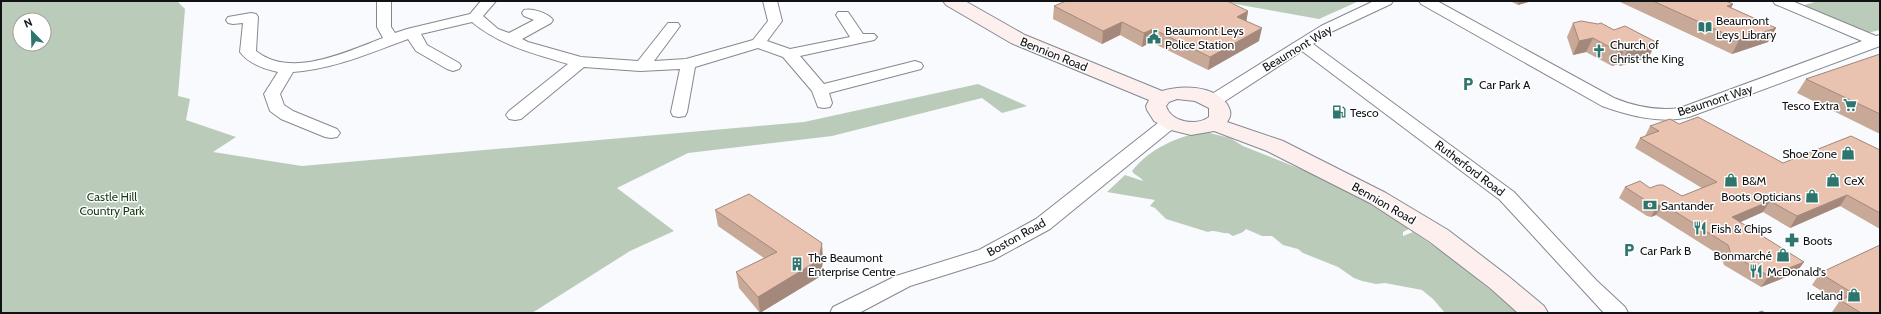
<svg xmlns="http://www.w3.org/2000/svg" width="1881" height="314" font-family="Cabin,sans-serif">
<rect width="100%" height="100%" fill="#f8fafd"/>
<g fill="#bbcbb9" fill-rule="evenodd">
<path d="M1,1H177L185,9L178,96L190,99L186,120L236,137L213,152L302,166L804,122L978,84L1027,106L1002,113L982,98L832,136L688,153L617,188L674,231L630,251L532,313H1ZM20,20H44V44H20Z"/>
<path d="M1218,1H1359L1319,19Z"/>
<path d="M1818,1H1880V30L1867,33L1801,6Z"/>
<path d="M1206,132L1230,138L1243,146L1308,172L1377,206L1409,229L1403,232V236L1413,232L1435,247H1438L1519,313H1445L1433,299L1422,290L1385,283L1376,284L1362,281L1354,278L1338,267L1303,253L1298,249L1283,245L1272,236H1262L1246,229L1243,232L1233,236L1228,233C1221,234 1214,229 1208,232L1166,219L1155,208L1150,206L1155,200L1107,192L1125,175L1143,181C1140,176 1135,176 1132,171C1149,149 1179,135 1206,132Z"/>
</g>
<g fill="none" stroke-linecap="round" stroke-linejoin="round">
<g stroke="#848890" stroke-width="2">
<g id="street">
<path d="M377,1H391V27L395,33L407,29L470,14L481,1H496L483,16L498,29L509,33L534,20L524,16L522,13L524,10C532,8 548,13 553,20L551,23L522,39L528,42L581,57L638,61L668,23H678L680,26L654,61L686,59L753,40L768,21L763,1H777L782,21L767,41L790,49L850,37L836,15L838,12H848L863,34H874L877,37L874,40L800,56L824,84L915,61L921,63L923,66L921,69L829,93L832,103L830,107L824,108L818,107L812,91L783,57L758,48L695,67L687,112L685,116L679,117L673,116L671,112L680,69L640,71L584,67L521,119L515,120L509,119L506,115L509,111L568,64C533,53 501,46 472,22L421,34L427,45L459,63L461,66L459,69L453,71L447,69L416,51L408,39C370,53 334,69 293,72L280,94L284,105L293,111L337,129L340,133L337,137L331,138L325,137L281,119L270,111L264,94L278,72C264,69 249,64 240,52L243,23L233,24L228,23L226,20L228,17L251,13L256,14L258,17L256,51C291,79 346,52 383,38L377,27Z"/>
<path d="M1374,1H1393L1391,4L1331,32L1313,44L1514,192L1596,280L1625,307L1628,313H1604L1500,200L1302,51L1219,105L1213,106L1207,105L1205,101L1207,97L1321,26Z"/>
<path d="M1419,1H1437L1614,98C1636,107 1657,111 1680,108L1862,41L1775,4L1773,1H1792L1876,36L1880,35V46L1689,117C1660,124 1630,116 1602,106L1421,4Z"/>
<path d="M1169,118L1175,119L1178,123L1175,127L1050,229L993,260L910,286L859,313H830L833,307L896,276L979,250L1036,219L1163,119Z"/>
</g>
</g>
<g stroke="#848890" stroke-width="2">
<path id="secondary" d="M943,1H965L1025,35L1162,91C1181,85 1214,85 1227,104C1231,111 1232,115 1227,122L1283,141L1386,193L1448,230L1508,276L1544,306L1548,313H1518L1490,288L1430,242L1370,203L1267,151L1214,131L1191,135L1167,129L1154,121L1147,110L1146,106L1149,100L1011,43L946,5ZM1177,99L1195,101L1209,108V117C1197,126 1171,123 1166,106L1169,102Z"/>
</g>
<use href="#street" fill="#fff" fill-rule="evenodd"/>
<use href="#secondary" fill="#fdefee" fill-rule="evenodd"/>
</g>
<g fill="#c8a897">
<path d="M1510,1H1532L1518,5Z"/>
<path d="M1618,1H1726L1733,4L1731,8L1776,28L1768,42L1732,54Z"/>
<path d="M1054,6L1248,11L1246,21L1259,41L1208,70L1151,42L1142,47L1120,35L1102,44L1053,19Z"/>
<path d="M1573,23L1649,57L1620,66L1618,64L1612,66L1586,52L1573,55L1567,37Z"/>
<path d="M1880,54V134L1797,93L1806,79Z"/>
<path d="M1679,124L1783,163L1880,150V229L1840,206L1790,228L1763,212L1740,222L1796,273L1761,287L1724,265L1721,256L1656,215L1651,217L1647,216L1619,198L1625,187L1650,188L1682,196L1702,188L1635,148L1640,138L1645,136L1650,126Z"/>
<path d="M715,210L823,259L821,276L760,313L739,288L736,272L764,258L718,226Z"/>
<path d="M1880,245V313H1834L1832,312L1839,302L1812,285L1820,273Z"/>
</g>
<g fill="#a3887b">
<path d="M1519,1H1532L1518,5Z"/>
<path d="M1733,4L1726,17L1727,6Z"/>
<path d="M1248,11L1246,24L1237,17Z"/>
<path d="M1122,22L1120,35L1102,44L1103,31Z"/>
<path d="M1262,28L1259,41L1208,70L1210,57Z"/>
<path d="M1776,28L1768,42L1732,54L1739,40Z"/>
<path d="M1153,29L1151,42L1142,47L1144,33Z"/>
<path d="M1593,38L1586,52L1573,55L1579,41Z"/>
<path d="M1656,42L1649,57L1620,66L1627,51Z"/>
<path d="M1624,50L1618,64L1612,66L1619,52Z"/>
<path d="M1847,195L1840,206L1790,228L1797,216Z"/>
<path d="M1770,201L1763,212L1725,229L1732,217Z"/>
<path d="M1663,204L1656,215L1651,217L1657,206Z"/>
<path d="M822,243L823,259L821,276L760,313L758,297Z"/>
<path d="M1804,262L1796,273L1761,287L1769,276Z"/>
</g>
<g fill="#e9c3b0" stroke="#a3887b">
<path d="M1066,1H1227L1248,11L1237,17L1262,28L1210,57L1153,29L1144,33L1122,22L1103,31L1054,6Z"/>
<path d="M1653,1H1726L1733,4L1727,6L1776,28L1739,40Z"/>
<path d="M1581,21L1598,24L1601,23L1614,30L1625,26L1656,42L1627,51L1624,50L1619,52L1593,38L1579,41L1573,23Z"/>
<path d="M1880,54V114L1806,79Z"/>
<path d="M1698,117L1783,163L1851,136L1880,150V213L1847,195L1797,216L1770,201L1732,217L1804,262L1769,276L1731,254L1728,245L1663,204L1657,206L1653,205L1625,187L1640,181L1650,188L1658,185H1663L1682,196L1717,182L1640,138L1659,131L1650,126L1670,119L1679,124Z"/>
<path d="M749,194L822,243L819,260L758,297L736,272L777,252L715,210Z"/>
<path d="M1880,245V313H1861L1840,300L1854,294L1820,273Z"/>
<path d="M1762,311L1765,313H1757Z"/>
</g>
<defs>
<g id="library-bare" transform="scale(1.08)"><path d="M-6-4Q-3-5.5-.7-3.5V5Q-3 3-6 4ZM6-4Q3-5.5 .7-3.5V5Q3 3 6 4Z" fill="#2d756d" stroke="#fff" stroke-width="2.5" paint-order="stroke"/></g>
<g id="civic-bare" transform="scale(1.08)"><path d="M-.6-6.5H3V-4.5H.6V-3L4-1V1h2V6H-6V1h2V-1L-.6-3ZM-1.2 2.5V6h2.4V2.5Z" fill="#2d756d" stroke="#fff" stroke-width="2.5" paint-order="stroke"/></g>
<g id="church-bare" transform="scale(1.08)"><path d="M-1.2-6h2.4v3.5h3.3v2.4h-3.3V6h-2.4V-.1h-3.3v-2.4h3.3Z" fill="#2d756d" stroke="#fff" stroke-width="2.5" paint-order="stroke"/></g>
<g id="parking-bare" transform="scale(1.08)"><path d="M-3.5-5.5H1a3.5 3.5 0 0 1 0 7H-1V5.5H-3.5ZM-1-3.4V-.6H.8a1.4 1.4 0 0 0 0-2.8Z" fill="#2d756d" stroke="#fff" stroke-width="2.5" paint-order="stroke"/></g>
<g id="supermarket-bare" transform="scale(1.08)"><path d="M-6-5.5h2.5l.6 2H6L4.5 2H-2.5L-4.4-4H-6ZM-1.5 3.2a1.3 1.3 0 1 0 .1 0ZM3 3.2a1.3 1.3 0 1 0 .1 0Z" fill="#2d756d" stroke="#fff" stroke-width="2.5" paint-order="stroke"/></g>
<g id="fuel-bare" transform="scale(1.08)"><path d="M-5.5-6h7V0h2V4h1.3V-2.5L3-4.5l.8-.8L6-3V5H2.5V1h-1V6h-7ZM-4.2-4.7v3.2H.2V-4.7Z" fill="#2d756d" stroke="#fff" stroke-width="2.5" paint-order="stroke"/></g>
<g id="shop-bare" transform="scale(1.08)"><path d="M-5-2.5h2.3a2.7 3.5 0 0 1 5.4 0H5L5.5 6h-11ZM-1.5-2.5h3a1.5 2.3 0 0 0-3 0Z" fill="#2d756d" stroke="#fff" stroke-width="2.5" paint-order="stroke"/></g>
<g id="bank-bare" transform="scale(1.08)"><path d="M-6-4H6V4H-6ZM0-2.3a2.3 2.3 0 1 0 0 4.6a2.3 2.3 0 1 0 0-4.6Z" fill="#2d756d" stroke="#fff" stroke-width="2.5" paint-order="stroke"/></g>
<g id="restaurant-bare" transform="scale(1.08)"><path d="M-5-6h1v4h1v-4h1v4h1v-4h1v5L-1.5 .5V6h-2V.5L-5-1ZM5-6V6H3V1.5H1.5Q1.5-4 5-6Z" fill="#2d756d" stroke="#fff" stroke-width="2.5" paint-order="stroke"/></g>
<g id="pharmacy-bare" transform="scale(1.08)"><path d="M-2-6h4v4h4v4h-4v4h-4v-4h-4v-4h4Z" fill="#2d756d" stroke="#fff" stroke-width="2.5" paint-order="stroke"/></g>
<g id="building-bare" transform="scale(1.08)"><path d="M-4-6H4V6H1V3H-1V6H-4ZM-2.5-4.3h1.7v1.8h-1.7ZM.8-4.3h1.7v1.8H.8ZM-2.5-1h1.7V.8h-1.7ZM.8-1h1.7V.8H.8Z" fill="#2d756d" stroke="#fff" stroke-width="2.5" paint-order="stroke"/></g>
</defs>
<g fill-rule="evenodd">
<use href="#library-bare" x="1705" y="27"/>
<use href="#civic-bare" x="1154" y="37"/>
<use href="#church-bare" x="1599" y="51"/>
<use href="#parking-bare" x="1468" y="84"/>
<use href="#supermarket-bare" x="1850" y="105"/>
<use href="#fuel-bare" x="1339" y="112"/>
<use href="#shop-bare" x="1848" y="153"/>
<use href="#shop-bare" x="1731" y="180"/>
<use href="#shop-bare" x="1833" y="180"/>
<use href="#shop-bare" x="1812" y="196"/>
<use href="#bank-bare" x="1650" y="205"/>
<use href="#restaurant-bare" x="1700" y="228"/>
<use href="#pharmacy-bare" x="1792" y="240"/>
<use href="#parking-bare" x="1629" y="250"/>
<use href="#shop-bare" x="1783" y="255"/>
<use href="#building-bare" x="797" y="264"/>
<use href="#restaurant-bare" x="1756" y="271"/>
<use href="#shop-bare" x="1854" y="295"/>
</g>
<g text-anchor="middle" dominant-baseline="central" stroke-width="3" stroke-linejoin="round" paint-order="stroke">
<g font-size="12" fill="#101215" stroke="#fff" text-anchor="start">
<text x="1716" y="20">Beaumont<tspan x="1716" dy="14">Leys Library</tspan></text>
<text x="1165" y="30">Beaumont Leys<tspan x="1165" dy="14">Police Station</tspan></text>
<text x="1610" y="44">Church of<tspan x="1610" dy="14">Christ the King</tspan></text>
<text x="1479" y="84">Car Park A</text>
<text x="1839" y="105" text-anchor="end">Tesco Extra</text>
<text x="1350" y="112">Tesco</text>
<text x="1837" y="153" text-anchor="end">Shoe Zone</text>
<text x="1742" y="180">B&amp;M</text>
<text x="1844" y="180">CeX</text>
<text x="1801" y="196" text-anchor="end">Boots Opticians</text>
<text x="1661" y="205">Santander</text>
<text x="1711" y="228">Fish &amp; Chips</text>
<text x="1803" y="240">Boots</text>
<text x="1640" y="250">Car Park B</text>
<text x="1772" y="255" text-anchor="end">Bonmarché</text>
<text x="808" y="257">The Beaumont<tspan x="808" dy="14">Enterprise Centre</tspan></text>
<text x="1767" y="271">McDonald's</text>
<text x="1843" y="295" text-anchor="end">Iceland</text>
</g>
<g font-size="12" fill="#101215" stroke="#fff">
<text transform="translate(1297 48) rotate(-31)">Beaumont Way</text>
<text transform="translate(1054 54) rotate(22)">Bennion Road</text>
<text transform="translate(1715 100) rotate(-18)">Beaumont Way</text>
<text transform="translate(1470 168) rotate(37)">Rutherford Road</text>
<text transform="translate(1384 203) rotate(30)">Bennion Road</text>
<text transform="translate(1016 237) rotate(-29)">Boston Road</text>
</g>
<g font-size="12" fill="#153c13" stroke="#fff">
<text x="112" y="196">Castle Hill<tspan x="112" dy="14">Country Park</tspan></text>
</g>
</g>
<rect width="1881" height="314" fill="none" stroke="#101215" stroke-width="4"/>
<g transform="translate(32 32) rotate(337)"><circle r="19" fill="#ffffff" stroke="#9fa0a1"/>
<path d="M0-3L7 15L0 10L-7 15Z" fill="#2d756d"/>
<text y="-6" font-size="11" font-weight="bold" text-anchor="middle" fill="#101215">N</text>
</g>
</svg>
